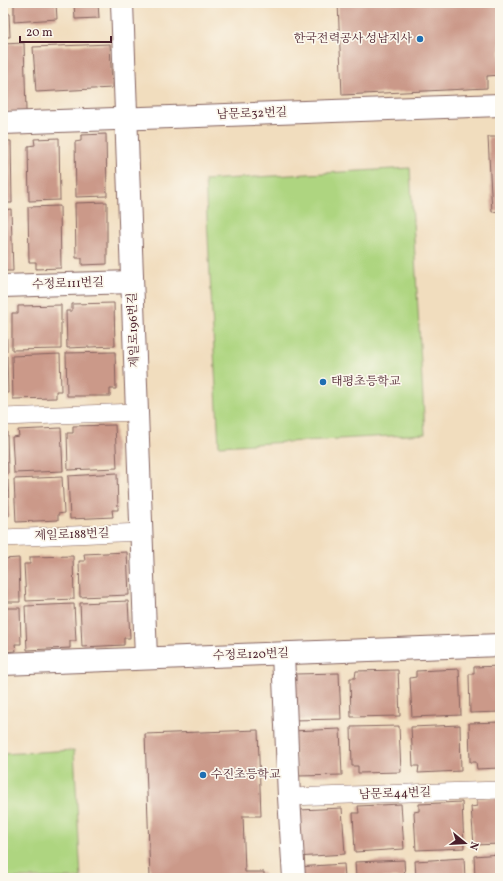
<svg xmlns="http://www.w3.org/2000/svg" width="503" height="881" font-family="Vollkorn,'Noto Serif KR',serif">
<rect width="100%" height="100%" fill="#fbf7ec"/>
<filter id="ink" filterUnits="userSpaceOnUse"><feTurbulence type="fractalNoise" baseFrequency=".025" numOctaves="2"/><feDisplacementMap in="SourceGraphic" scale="8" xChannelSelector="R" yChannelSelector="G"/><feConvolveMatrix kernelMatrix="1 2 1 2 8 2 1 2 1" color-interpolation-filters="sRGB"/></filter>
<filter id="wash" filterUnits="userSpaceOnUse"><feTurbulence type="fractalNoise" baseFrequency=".012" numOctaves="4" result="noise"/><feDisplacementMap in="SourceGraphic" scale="16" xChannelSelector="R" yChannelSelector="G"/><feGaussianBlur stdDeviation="0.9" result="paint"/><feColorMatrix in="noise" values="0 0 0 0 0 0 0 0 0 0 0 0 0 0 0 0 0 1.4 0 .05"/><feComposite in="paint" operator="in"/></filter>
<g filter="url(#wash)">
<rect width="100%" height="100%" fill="#f1ddbe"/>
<g fill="#aed580" stroke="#7c7a56">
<path d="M410,168L425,434L219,446L205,180Z"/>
<path d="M74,750L81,878H3V754Z"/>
</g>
<g id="blocks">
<g fill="#cb9989">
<path d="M25,3H56L57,19L14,22V4Z"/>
<path d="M74,3H98L99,18L75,19Z"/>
<path d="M338,3H500V75L487,76V88L342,95Z"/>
<path d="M3,13H9L10,37H3Z"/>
<path d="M24,43L26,111L3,112V44Z"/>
<path d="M110,44L112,88L36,92L33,47Z"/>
<path d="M106,134L107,196L76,197L75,142L81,141V135Z"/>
<path d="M488,137H500V211L492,212Z"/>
<path d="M59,138L60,200L29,201L28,146L35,145L34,139Z"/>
<path d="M3,141H11L12,203H3Z"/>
<path d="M107,202V264L82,265V258H76L75,203Z"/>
<path d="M60,206L61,268L36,269V262H29L28,207Z"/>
<path d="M11,209L13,271H3V210Z"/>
<path d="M114,303L115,346L67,348L66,311H72V304Z"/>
<path d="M61,305V349L12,350V313H18V306Z"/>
<path d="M3,307H6L7,351H3Z"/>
<path d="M115,352L116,389H110V396H67L66,353Z"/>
<path d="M60,354L61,391H56V398L13,399L12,356Z"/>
<path d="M7,356L8,393H3V357Z"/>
<path d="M115,425L117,468L68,470L67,433H73V426Z"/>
<path d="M61,428L63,471L14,473L12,437L19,436L18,430Z"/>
<path d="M3,431H7L8,474H3Z"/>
<path d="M117,473L118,510H112L113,517L70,519L68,476Z"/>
<path d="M62,477L64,513L58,514V520L16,522L14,479Z"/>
<path d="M3,480H8L9,516H3Z"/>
<path d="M127,552L129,595L80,597L79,561H85L84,554Z"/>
<path d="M73,556L74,599L26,601L24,564H30V557Z"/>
<path d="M19,558L20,602H3V559Z"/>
<path d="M128,601L130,638H124V645L82,647L80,603Z"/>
<path d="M74,604L76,641H70V648L27,650L25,606Z"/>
<path d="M3,608H20L21,644H15L16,651L3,652Z"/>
<path d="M500,666V712L470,713L469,674H474V667Z"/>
<path d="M459,669L461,715L412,717L410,678L416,677V671Z"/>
<path d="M398,670L400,716L351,717L350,678H355L356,671Z"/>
<path d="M339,673L341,719L292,720L291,681H296V674Z"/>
<path d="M500,722V768L477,769L476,762H470L469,723Z"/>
<path d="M460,725L461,771L418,773L419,766H413L411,727Z"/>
<path d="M399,726L401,772L358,773V766H352L351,727Z"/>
<path d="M340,729L342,775L298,776L291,731Z"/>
<path d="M258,730L261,816H243L245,872H264V878H150L145,734Z"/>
<path d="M500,798V844L474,845L471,807L477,806V799Z"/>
<path d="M462,802L464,848L416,850L414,812L419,811V804Z"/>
<path d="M401,804L404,849L355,852L353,813H359L358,806Z"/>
<path d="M342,808L345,854L296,857L299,810Z"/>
<path d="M500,854V878H475L474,856Z"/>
<path d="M464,858L465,878H416L415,861Z"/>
<path d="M404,860L405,878H356L355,862Z"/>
<path d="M344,864L345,878H296V867Z"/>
</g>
</g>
</g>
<g filter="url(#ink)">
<use href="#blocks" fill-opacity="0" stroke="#84625e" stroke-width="1"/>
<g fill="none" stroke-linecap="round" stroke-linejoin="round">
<g stroke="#84625e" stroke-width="18">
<g id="lane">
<path d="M3,417L137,412"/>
<path d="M3,538L142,532"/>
<path d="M289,797L500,790"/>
</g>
</g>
<g stroke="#84625e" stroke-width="24">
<g id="street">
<path d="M122,3L146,658"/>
<path d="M3,123L500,105"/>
<path d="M3,286L132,282"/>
<path d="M283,654L289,797L294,878"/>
<path d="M3,664C169,657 334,652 500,645"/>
</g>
</g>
<use href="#lane" stroke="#fff" stroke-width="17"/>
<use href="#street" stroke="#fff" stroke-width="22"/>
</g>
</g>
<g fill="#1f6fb2" stroke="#fbf7ec" stroke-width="1.5">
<circle cx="420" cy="39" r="4"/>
<circle cx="323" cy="382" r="4"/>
<circle cx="203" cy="775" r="4"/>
</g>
<g text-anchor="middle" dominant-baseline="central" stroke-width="3.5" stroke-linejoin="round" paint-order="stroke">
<g font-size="12" fill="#4a1f2b" stroke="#fbf7ec" text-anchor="start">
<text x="412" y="39" text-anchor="end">한국전력공사 성남지사</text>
<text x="331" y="382">태평초등학교</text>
<text x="211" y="775">수진초등학교</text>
</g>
<g font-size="12" fill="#4a1f2b" stroke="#fbf7ec">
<text transform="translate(252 114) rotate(-2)">남문로32번길</text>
<text transform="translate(68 284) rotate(-2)">수정로111번길</text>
<text transform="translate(134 330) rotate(-92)">제일로196번길</text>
<text transform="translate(72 535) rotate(-2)">제일로188번길</text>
<text transform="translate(251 655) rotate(-2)">수정로120번길</text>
<text transform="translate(395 794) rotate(-2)">남문로44번길</text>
</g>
</g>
<rect width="503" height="881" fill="none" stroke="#fbf7ec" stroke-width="16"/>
<g transform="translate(465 843) rotate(108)" stroke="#fbf7ec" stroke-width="3" paint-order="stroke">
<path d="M0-3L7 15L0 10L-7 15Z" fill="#4a1f2b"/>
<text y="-6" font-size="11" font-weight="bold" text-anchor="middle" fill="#4a1f2b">N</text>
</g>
<path d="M20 36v6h91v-6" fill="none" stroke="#4a1f2b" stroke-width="2"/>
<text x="26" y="36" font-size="12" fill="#4a1f2b" stroke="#fbf7ec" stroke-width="3" paint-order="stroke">20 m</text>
</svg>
